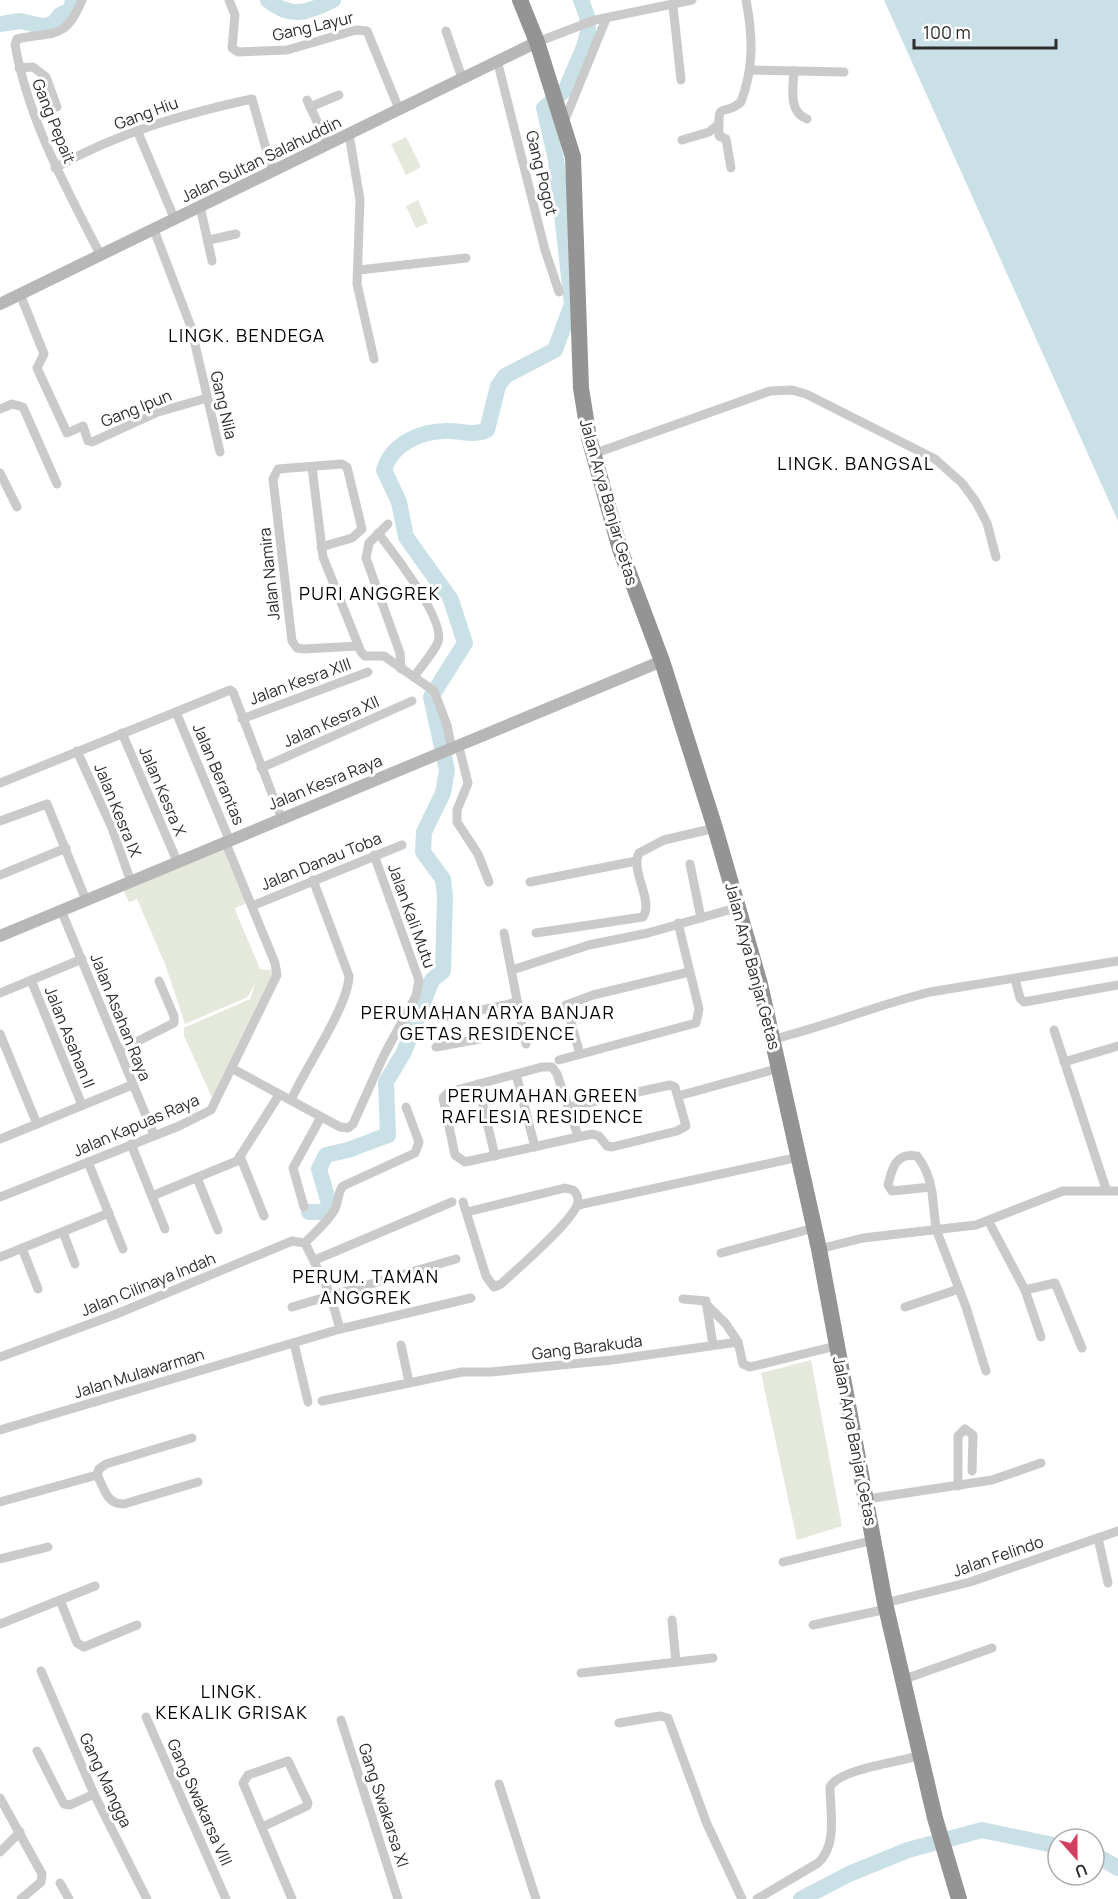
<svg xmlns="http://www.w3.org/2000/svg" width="1118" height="1899" font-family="Manrope,sans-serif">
<rect width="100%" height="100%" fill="#fff"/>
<g fill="#e5e9dc">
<path d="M406,137L421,167L406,175L391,144Z"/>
<path d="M418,200L428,223L416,228L406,206Z"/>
<path d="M227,845L250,902L235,908L236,912L260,969L277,971L213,1100L184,1036V1028L250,999L256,981L248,997L185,1024L165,964L137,899L129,902L124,891Z"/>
<path d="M811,1360L842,1526L797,1540L761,1373Z"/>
</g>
<path fill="#c9e0e7" d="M884,0H1118V521Z"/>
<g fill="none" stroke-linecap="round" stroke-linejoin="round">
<g stroke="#c9e0e7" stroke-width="16">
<path d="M268,0C291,19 308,13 333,0"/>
<path d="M0,24L20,21L42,26L53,24L60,15L71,10L73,0"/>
<path d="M309,1212H322L330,1207L319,1169L326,1155L348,1150L388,1135L386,1082L404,1052L432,980L443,971L445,896L443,879L423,852L424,832L443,793L447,770L431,697L465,643L451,600L406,537L399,502L384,470C392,443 423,430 449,431C462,431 474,436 487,430L498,386L505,376L555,350L572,304L556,160L544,108L566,89L584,47L588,32L587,16L581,0"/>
<path d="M1094,1854L1118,1868"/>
<path d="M801,1899L849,1874L908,1850L982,1830L1058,1846"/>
</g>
<g stroke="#cacaca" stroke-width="9">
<path d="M82,0C65,41 54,31 17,39L15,45C29,121 65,186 100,254"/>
<path d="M229,0L235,15L232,48L238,52L287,50L356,30L367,31L399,109"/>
<path d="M673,6L681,80"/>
<path d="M446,31L462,78"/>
<path d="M537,42L595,20L692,0"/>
<path d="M497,60L545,250L559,292"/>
<path d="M19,68L33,67L46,77L57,107"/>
<path d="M751,70L844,72"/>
<path d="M794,71C793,88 788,112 807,119"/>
<path d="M307,100L327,143"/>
<path d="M310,107L339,95"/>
<path d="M564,122L606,19"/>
<path d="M137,130L175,220"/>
<path d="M349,134L360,200L357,284L374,359"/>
<path d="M682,140L709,132L719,124"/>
<path d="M55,168C117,133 183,114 252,99L272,170"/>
<path d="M731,168L726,139L719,136C718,97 721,119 741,102C754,67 753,37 746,0"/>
<path d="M200,206L212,261"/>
<path d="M154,230L191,327L220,452"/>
<path d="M209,240L236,234"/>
<path d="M359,270L466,258"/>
<path d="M20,294L44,354L37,368L67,433L83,426L88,441L92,442L158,412L207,398"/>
<path d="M0,409L12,404L23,407L57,484"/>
<path d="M593,454L770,391L792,390L806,394L935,459L962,483L976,502L987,523L996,557"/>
<path d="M312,467L323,557L361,652L365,656H384L434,691L447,725L452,750"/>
<path d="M0,473L17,507"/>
<path d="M388,524L369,543L366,558L400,653L401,669"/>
<path d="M378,533C392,551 446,620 438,642C433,654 421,666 414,677"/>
<path d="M321,547L352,538L362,529L347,467L342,464L278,469L273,479L292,641L297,648L304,649L358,646"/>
<path d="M176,712L230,690L233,692L281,817"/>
<path d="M242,719L368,672"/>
<path d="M122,733L177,861"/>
<path d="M459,747L468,783L457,810V822L478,854L489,882"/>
<path d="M77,751L112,828L131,882"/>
<path d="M261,768L412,701"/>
<path d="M0,783L176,712L229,839"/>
<path d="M0,821L47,804L86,900"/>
<path d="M690,864L701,918"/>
<path d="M0,875L66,848"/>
<path d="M530,882L636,861"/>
<path d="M252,906L402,845"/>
<path d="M61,910L154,1135"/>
<path d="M536,933L643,917C654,900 630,872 639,853L664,840L715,828"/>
<path d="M512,970L589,945L648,933L739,907"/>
<path d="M1015,979L1020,998L1024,1002L1118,985"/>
<path d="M31,980L82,1105"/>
<path d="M0,993L82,959"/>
<path d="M449,1017L518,1002"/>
<path d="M1054,1030L1106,1189"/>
<path d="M523,1031L526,1044"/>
<path d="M0,1034L37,1124"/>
<path d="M774,1039C827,1026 877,1005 930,992L1118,961"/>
<path d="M436,1047L523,1031L504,933"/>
<path d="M120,1050L174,1023V1016L159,981"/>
<path d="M580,1054L566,1005L593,995L689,972"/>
<path d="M559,1060L696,1023L699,1009L678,923"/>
<path d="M1064,1062L1118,1046"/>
<path d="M233,1069L340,1127L348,1128L353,1124L384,1055L416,996L419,980L374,855"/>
<path d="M516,1074L535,1147"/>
<path d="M478,1084L495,1156"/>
<path d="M678,1096L780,1068"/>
<path d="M291,1100C305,1068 348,1007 349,976L313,880"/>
<path d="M569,1107L670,1085L675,1087L686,1126L677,1131L612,1147L607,1146L599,1136L592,1134L465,1162L455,1155L443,1098L449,1092L542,1067H552L557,1074L578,1136"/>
<path d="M0,1139L132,1085"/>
<path d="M131,1144L165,1229"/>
<path d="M240,1156L264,1216"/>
<path d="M88,1162L123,1249"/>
<path d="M197,1178L218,1230"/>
<path d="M931,1187L892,1191L888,1185C892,1168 896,1152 917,1156C926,1167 930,1179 932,1192L936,1229L966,1307L986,1371"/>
<path d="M152,1196L237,1161L279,1095"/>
<path d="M0,1197L179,1126L211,1110L277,975L275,963L225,841"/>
<path d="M463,1202L486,1276L494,1287L501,1284C517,1269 575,1220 578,1202C578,1197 577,1193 573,1190L565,1188L467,1212"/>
<path d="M578,1205L799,1157"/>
<path d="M304,1207L293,1168L321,1117"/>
<path d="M989,1222L1025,1290L1055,1283L1082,1348"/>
<path d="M63,1232L75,1264"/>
<path d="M305,1243C315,1232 328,1222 335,1209C339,1201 337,1193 343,1186L415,1153L419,1142L406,1107"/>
<path d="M305,1243L330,1294L340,1329"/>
<path d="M22,1248L38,1289"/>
<path d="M819,1249L863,1238L976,1225L1063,1191H1118"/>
<path d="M721,1253L814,1228"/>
<path d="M0,1257L109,1213"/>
<path d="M315,1260L452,1202"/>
<path d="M1025,1290L1041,1337"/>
<path d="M683,1299L706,1301L713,1345"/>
<path d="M707,1305L726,1324L738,1342"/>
<path d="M292,1307L456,1259"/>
<path d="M905,1307L959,1289"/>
<path d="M294,1343L308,1402"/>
<path d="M401,1345L409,1382"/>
<path d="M0,1357L114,1315L292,1241L305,1243"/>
<path d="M322,1401L462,1372H491L612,1360L738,1342L743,1364L750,1367L836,1346"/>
<path d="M0,1430L340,1329L471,1298"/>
<path d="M192,1438L106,1464L99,1469L97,1475C105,1489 106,1504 124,1504L198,1482"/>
<path d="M958,1486V1436L965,1429L973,1435L972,1471"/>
<path d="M867,1499L992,1480L1041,1463"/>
<path d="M0,1502L97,1475"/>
<path d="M1098,1538L1108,1583"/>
<path d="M0,1559L48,1547"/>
<path d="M783,1562L874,1540"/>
<path d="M60,1600L77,1643L84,1647L137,1625"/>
<path d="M885,1603L970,1582L1118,1531"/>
<path d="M672,1620L676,1662"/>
<path d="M0,1624L95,1586"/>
<path d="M813,1625L887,1609"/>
<path d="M41,1671L94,1794L147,1899"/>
<path d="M581,1673L713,1658"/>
<path d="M902,1680L992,1648"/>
<path d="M146,1717L226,1899"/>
<path d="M341,1720L398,1899"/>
<path d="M619,1723L660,1716L668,1718L707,1824L742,1899"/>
<path d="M37,1751L64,1804L70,1805L94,1794"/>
<path d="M499,1784L536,1899"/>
<path d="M0,1798L42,1874L41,1882L21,1899"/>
<path d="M262,1827L307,1806L308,1803L288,1761L248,1775L243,1783L292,1899"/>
<path d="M0,1852L20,1832"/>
<path d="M60,1883L69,1899"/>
<path d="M757,1899L818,1863C838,1845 830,1811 830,1787C838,1769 901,1762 921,1755"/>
</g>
<g stroke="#b7b7b7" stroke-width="12">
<path d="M0,304L537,42"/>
<path d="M0,936L662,661"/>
</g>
<path stroke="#949494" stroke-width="16" d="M520,0L537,42L573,157L581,388L589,438L620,549L662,661L715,828L760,984L819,1249L885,1603L935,1818L959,1899"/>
</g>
<g text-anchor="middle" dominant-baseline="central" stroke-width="6" stroke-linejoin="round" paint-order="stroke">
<g font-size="16" fill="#2d2d2d" stroke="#fff">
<text transform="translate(313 26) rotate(-13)">Gang Layur</text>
<text transform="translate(146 113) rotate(-20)">Gang Hiu</text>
<text transform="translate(54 121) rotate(68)">Gang Pepait</text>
<text transform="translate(261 159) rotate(-26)">Jalan Sultan Salahuddin</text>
<text transform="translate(542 173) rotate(76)">Gang Pogot</text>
<text transform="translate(224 405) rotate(77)">Gang Nila</text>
<text transform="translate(136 408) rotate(-22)">Gang Ipun</text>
<text transform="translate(609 502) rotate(74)">Jalan Arya Banjar Getas</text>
<text transform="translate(269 574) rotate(-96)">Jalan Namira</text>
<text transform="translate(300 681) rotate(-20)">Jalan Kesra XIII</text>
<text transform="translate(331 721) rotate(-24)">Jalan Kesra XII</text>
<text transform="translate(219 774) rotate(67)">Jalan Berantas</text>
<text transform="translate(325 782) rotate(-22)">Jalan Kesra Raya</text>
<text transform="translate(163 791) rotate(67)">Jalan Kesra X</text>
<text transform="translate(118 810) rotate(68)">Jalan Kesra IX</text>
<text transform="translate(321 861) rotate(-22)">Jalan Danau Toba</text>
<text transform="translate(412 916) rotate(70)">Jalan Kali Mutu</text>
<text transform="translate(753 966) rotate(75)">Jalan Arya Banjar Getas</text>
<text transform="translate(121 1017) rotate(68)">Jalan Asahan Raya</text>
<text transform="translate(70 1037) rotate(68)">Jalan Asahan II</text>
<text transform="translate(136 1125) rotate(-23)">Jalan Kapuas Raya</text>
<text transform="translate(148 1284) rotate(-22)">Jalan Cilinaya Indah</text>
<text transform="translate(587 1347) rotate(-7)">Gang Barakuda</text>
<text transform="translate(139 1373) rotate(-17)">Jalan Mulawarman</text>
<text transform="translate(855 1441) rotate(79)">Jalan Arya Banjar Getas</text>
<text transform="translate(998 1556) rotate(-19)">Jalan Felindo</text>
<text transform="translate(106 1780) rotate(65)">Gang Mangga</text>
<text transform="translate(200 1802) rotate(66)">Gang Swakarsa VIII</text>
<text transform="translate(384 1805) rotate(72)">Gang Swakarsa XI</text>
</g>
<g font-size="18" letter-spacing="1.5" fill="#000" stroke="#fff">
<text x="247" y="335">LINGK. BENDEGA</text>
<text x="856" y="463">LINGK. BANGSAL</text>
<text x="370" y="593">PURI ANGGREK</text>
<text x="488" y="1012">PERUMAHAN ARYA BANJAR<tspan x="488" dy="21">GETAS RESIDENCE</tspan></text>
<text x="543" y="1095">PERUMAHAN GREEN<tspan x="543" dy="21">RAFLESIA RESIDENCE</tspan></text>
<text x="366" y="1276">PERUM. TAMAN<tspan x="366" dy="21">ANGGREK</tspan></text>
<text x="232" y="1691">LINGK.<tspan x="232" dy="21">KEKALIK GRISAK</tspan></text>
</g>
</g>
<g transform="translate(1076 1857) rotate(159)"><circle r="28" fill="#ffffff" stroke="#ababab" stroke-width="1.5"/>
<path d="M0-4.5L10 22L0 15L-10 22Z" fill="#d33f60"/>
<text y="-9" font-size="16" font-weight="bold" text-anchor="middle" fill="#2d2d2d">U</text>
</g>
<path d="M914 39v9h142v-9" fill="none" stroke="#2d2d2d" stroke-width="3"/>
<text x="923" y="39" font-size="18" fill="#2d2d2d" stroke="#ffffff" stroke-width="4.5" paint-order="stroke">100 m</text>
</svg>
